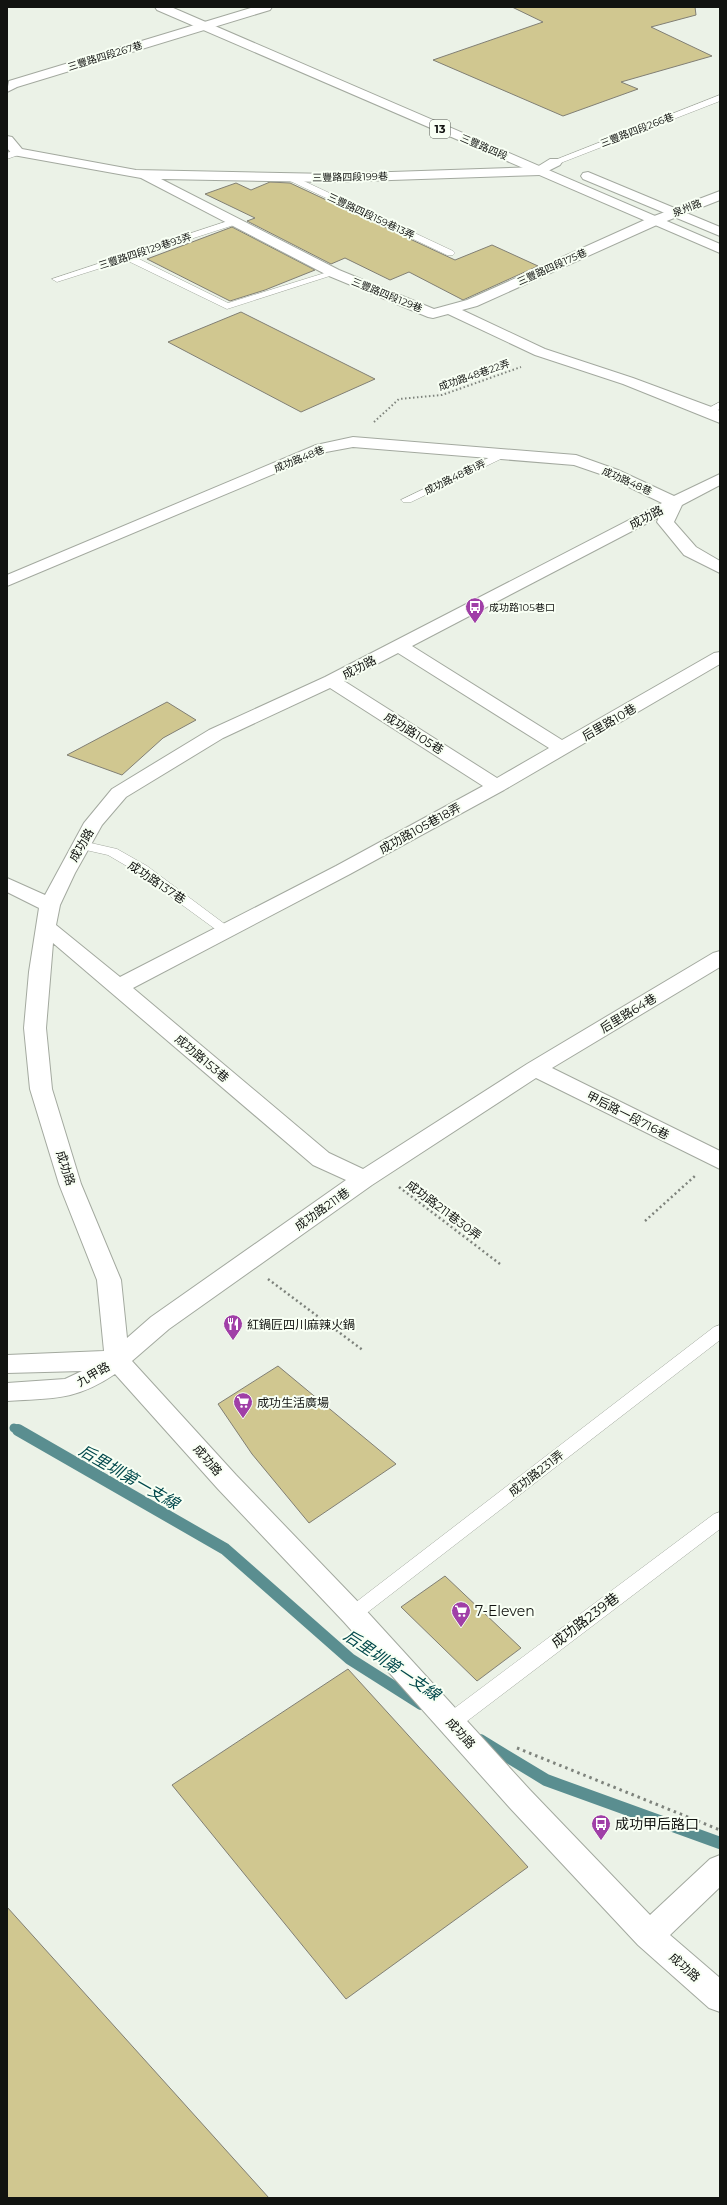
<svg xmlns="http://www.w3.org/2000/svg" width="727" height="2205" font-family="Montserrat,'Noto Sans TC',sans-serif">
<rect width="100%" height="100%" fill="#ebf2e7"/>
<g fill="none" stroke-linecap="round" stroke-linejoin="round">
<path stroke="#5a8e90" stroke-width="9" d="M14,1428L20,1431"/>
<g stroke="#5a8e90" stroke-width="12">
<path d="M18,1430L225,1549L350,1659L421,1704"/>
<path d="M480,1740L546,1780L720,1843"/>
</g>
</g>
<g fill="#d0c790" stroke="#817f74">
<path d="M512,7H695L696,15L651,27L712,56L621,82L638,89L563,116L433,60L543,22Z"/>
<path d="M270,182L290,183L455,260L492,245L538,266L463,300L409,272L390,280L345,258L331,264L247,221L255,218L205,194L236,183L251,190Z"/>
<path d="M232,227L315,270L265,290L230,301L147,259Z"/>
<path d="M241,312L375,379L301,412L168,342Z"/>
<path d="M167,702L196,720L163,738L122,775L67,755Z"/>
<path d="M278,1366L396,1464L309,1523L252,1454L218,1404Z"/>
<path d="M445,1576L521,1648L477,1681L401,1607Z"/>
<path d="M348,1669L528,1867L346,1999L172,1785Z"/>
<path d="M7,1907L269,2198H7Z"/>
</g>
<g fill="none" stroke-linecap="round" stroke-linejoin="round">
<g stroke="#a3a99f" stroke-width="1">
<g id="lane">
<path d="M720,95V101L558,164L550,162Z"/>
<path d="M18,149L21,150V154L7,159V153Z"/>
<path d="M291,175L453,251L455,253L453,255H447L288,180L286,178Z"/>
<path d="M234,219L239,222L237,224L135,257L228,303L331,271H337L339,273L227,309L126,260L60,281L57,282L52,279Z"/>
<path d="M720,402V409L708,414L703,411Z"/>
<path d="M503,451L508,454L507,456L411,502H403L401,500Z"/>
<path d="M82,841L117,849L147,866L234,931L227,935L222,934L137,872L108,855L77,848L75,845Z"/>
<path d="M720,1325V1340L359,1619L353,1622L347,1619L344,1614L347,1609L714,1327Z"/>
<path d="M720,1512V1529L458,1728L451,1730L444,1728L442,1722L444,1716L714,1514Z"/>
</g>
</g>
<g stroke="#a3a99f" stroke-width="2">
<g id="street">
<path d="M254,7H272L270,10L17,87L7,92L9,81Z"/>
<path d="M7,136L12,137L22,149L136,170L332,174L537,167L550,159H560L562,162L560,165L540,175L332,182L161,179L339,270L434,309L467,300L649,218L720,191V200L659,224L477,306L462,310L545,349L633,378L714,408L720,411V423L623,384L535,355L448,314L433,318L428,317L329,276L141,178L13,155L7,148Z"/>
<path d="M353,437L576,455L618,470L674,496L720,474V485L682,505L674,522L696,547L720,561V573L684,555L657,522L659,517L412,646L562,740L714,653L720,652V664L504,790L350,874L133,988L329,1153L363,1169L527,1064L713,953L720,951V967L552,1068L720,1151V1169L536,1078L372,1185L169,1329L132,1361L236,1475L362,1606L530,1790L650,1915L710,1859L720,1855V1887L670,1935L720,1978V2012L709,2008L638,1945L510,1808L344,1622L218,1489L115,1374C75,1401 53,1398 7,1401V1383L65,1379L82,1371L7,1373V1355L104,1351L97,1280L59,1184L30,1089L24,1028L29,972L39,908L7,892V878L45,895L84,823L112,789L209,730L325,677L662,503L606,476L574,465L353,447L326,452L7,586V575L316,445ZM398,653L549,748L497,778L344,681ZM330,688L483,786L336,866L120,977L56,925L60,905L75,873L102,825L126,797L223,738ZM53,943L313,1165L346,1180L151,1317L127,1338L121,1280L81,1184L52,1089L46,1028Z"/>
</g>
</g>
<g stroke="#a3a99f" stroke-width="2">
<g id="primary">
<path d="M155,7H171L720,244V253L157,10Z"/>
<path d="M588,172L720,227V236L583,179L581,176L583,173Z"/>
</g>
</g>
<path stroke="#7e837c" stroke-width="2" stroke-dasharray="1.5 2.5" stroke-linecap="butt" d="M374,422L399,399L442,395L521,367"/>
<g stroke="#7e837c" stroke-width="2.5" stroke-dasharray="2 3" stroke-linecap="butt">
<path d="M399,1187L500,1264"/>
<path d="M645,1221L696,1175"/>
<path d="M268,1279L364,1351"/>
</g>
<path stroke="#7e837c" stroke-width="3" stroke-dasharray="2.5 4" stroke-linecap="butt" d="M517,1748L720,1830"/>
<use href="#lane" fill="#fff" fill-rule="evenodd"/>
<use href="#street" fill="#fff" fill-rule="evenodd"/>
<use href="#primary" fill="#fff" fill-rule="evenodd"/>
</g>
<defs>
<g id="bus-pin" transform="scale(1)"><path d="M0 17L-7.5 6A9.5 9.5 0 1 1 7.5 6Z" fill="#a03fa7" stroke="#f8fff4"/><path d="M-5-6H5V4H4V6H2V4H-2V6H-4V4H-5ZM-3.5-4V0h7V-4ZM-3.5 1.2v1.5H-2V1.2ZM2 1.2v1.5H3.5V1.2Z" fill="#fff"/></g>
<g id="restaurant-pin" transform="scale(1)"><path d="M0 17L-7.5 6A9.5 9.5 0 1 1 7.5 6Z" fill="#a03fa7" stroke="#f8fff4"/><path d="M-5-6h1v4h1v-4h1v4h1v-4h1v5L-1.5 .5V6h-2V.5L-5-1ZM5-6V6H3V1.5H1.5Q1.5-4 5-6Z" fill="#fff"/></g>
<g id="supermarket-pin" transform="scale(1)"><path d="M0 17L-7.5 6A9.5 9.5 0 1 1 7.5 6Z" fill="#a03fa7" stroke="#f8fff4"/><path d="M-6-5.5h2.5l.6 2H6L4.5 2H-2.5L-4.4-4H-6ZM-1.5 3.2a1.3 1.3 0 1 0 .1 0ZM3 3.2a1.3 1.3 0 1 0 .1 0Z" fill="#fff"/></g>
</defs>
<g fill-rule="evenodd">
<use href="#bus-pin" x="475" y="607"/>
<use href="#restaurant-pin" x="233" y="1324"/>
<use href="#supermarket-pin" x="243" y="1402"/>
<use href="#supermarket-pin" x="461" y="1611"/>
<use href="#bus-pin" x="601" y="1824"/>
</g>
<g text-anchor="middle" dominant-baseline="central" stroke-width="4" stroke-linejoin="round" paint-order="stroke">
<g font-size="10" fill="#111310" stroke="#f8fff4">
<text transform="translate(105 56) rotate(-17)">三豐路四段267巷</text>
<text transform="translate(637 130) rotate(-21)">三豐路四段266巷</text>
<text transform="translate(484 147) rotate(23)">三豐路四段</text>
<text transform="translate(350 177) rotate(-1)">三豐路四段199巷</text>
<text transform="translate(687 208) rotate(-21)">泉州路</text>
<text transform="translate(371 216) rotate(25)">三豐路四段159巷13弄</text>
<text transform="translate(145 251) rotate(-18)">三豐路四段129巷93弄</text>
<text transform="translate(552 267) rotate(-24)">三豐路四段175巷</text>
<text transform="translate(387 295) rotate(22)">三豐路四段129巷</text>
<text transform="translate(474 375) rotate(-19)">成功路48巷22弄</text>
<text transform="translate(299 459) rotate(-22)">成功路48巷</text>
<text transform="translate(455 477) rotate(-26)">成功路48巷1弄</text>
<text transform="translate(627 481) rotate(24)">成功路48巷</text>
</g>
<g font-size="10" fill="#111310" stroke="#f8fff4" text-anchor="start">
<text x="489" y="607">成功路105巷口</text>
</g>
<rect fill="#f8fff4" stroke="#565a54" stroke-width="1" x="430" y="120" width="20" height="18" rx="3"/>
<g font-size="11" font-weight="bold" fill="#111310">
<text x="440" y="129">13</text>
</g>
<g font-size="12" fill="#111310" stroke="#f8fff4">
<text transform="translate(646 517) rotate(-27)">成功路</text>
<text transform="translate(359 667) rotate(-27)">成功路</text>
<text transform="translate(609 722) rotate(-30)">后里路10巷</text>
<text transform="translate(414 733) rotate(32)">成功路105巷</text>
<text transform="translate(420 828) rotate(-29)">成功路105巷18弄</text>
<text transform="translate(81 845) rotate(-60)">成功路</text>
<text transform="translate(157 882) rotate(34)">成功路137巷</text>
<text transform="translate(628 1013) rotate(-31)">后里路64巷</text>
<text transform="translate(202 1058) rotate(40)">成功路153巷</text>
<text transform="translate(628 1115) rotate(27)">甲后路一段716巷</text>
<text transform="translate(66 1168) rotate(72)">成功路</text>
<text transform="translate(322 1209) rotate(-35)">成功路211巷</text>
<text transform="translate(444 1210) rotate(37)">成功路211巷30弄</text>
<text transform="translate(93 1374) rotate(-30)">九甲路</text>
<text transform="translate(208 1460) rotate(49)">成功路</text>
<text transform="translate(536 1473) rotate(-38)">成功路231弄</text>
<text transform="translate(461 1733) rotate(48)">成功路</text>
<text transform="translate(685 1967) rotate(42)">成功路</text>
</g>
<g font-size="12" fill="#111310" stroke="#f8fff4" text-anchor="start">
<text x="247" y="1324">紅鍋匠四川麻辣火鍋</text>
<text x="257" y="1402">成功生活廣場</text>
</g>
<g font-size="14" fill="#111310" stroke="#f8fff4" text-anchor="start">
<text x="475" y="1611">7-Eleven</text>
<text x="615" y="1824">成功甲后路口</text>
</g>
<g font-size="14" fill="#111310" stroke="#f8fff4">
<text transform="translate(585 1620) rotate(-37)">成功路239巷</text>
</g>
<g font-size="16" font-style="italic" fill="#00484b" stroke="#f8fff4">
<text transform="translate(129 1477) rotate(30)">后里圳第一支線</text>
<text transform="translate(392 1665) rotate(34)">后里圳第一支線</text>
</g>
</g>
<rect width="727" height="2205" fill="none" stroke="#111310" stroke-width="16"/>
</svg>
